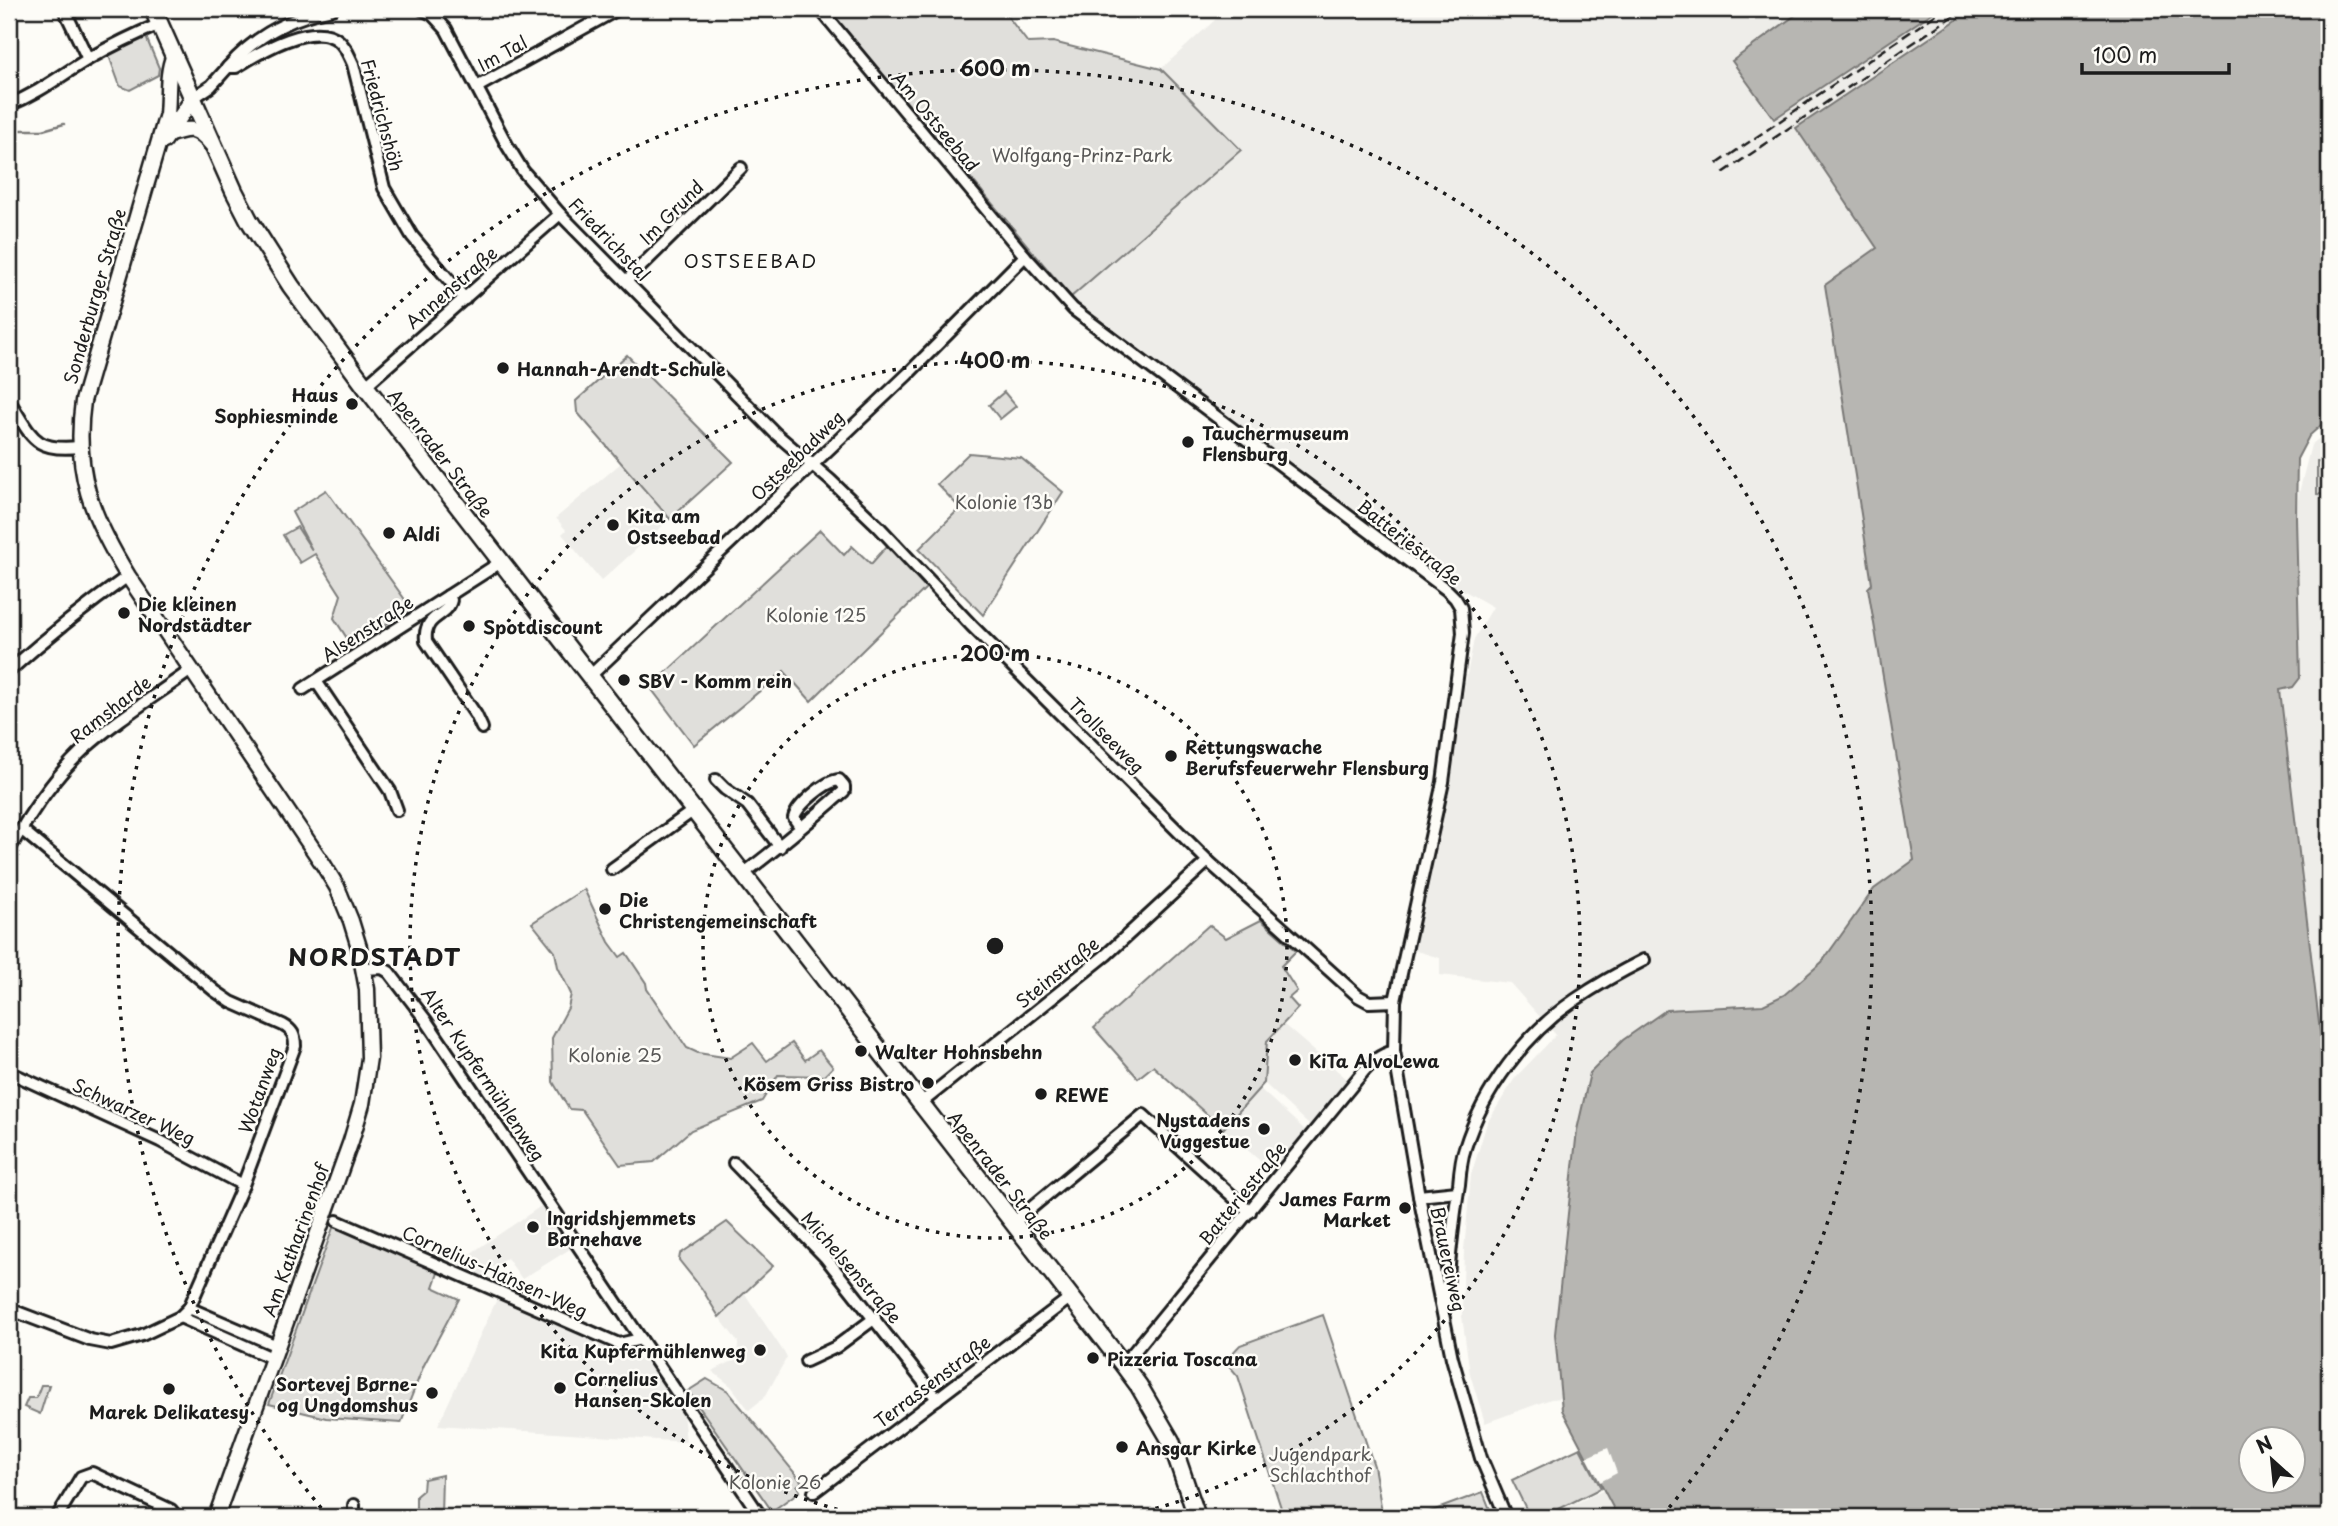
<svg xmlns="http://www.w3.org/2000/svg" width="2338" height="1526" font-family="'Playpen Sans',sans-serif">
<rect width="100%" height="100%" fill="#fdfcf7"/>
<filter id="ink" filterUnits="userSpaceOnUse"><feTurbulence type="fractalNoise" baseFrequency=".0143" numOctaves="2"/><feDisplacementMap in="SourceGraphic" scale="14" xChannelSelector="R" yChannelSelector="G"/><feConvolveMatrix kernelMatrix="1 2 1 2 8 2 1 2 1" color-interpolation-filters="sRGB"/></filter>
<g filter="url(#ink)">
<g fill="#eeede9">
<path d="M1227,9H1804L1732,61L1774,118L1938,9H1973L1796,129L1878,248L1825,285L1863,512L1872,585L1868,588L1914,860L1874,889L1822,962L1784,995L1763,1005L1666,1010L1623,1040L1599,1063L1577,1131L1560,1271L1555,1334L1560,1398L1551,1399L1485,1423L1470,1374L1462,1316L1464,1250L1471,1175L1487,1123L1515,1078L1556,1035L1510,983L1440,975V958L1413,950L1474,639L1493,607L1456,586L1071,297L1241,150L1161,69Z"/>
<path d="M2329,430V1109L2280,689L2293,687L2300,678L2296,518L2299,493L2311,445Z"/>
<path d="M621,463L670,519L601,581L562,534L566,530L556,518Z"/>
<path d="M1283,1024L1347,1079L1309,1125L1264,1083L1267,1041Z"/>
<path d="M1259,1088L1305,1130L1272,1171L1223,1129Z"/>
<path d="M541,1206L570,1249L522,1279L507,1258L477,1278L452,1266Z"/>
<path d="M745,1294L787,1357L765,1397L749,1410L731,1386L712,1371L737,1359L738,1342L719,1317Z"/>
<path d="M497,1299L649,1363L683,1413L686,1442L438,1425Z"/>
<path d="M1604,1490L1618,1517H1547Z"/>
</g>
<g fill="#e0dfdb" stroke="#7e7e7c" stroke-width="2">
<path d="M828,9H1002L1028,43L1053,42L1161,69L1241,150L1071,297Z"/>
<path d="M146,37L159,68L158,75L130,90L120,86L108,53Z"/>
<path d="M627,355L733,462L670,519L577,412L576,401Z"/>
<path d="M1004,392L1016,406L1000,419L989,405Z"/>
<path d="M969,453L1021,458L1063,492L983,615L919,549L960,508L937,484Z"/>
<path d="M2317,462L2329,463V495L2317,494Z"/>
<path d="M326,490L411,608L352,646L334,618L341,595L315,554L300,563L283,535L297,527L312,550L292,512Z"/>
<path d="M820,530L844,555L852,546L871,564L887,546L926,588L811,701L784,671L694,745L650,687Z"/>
<path d="M584,889L609,942L620,957L626,953L646,983L647,989L687,1048L698,1053L730,1058L753,1043L767,1061L792,1043L805,1060L819,1050L833,1067L824,1076L778,1075L762,1101L691,1130L654,1162L620,1165L582,1110L569,1109L553,1082L552,1038L568,1008L571,994L558,967L555,952L532,923Z"/>
<path d="M1261,920L1296,951L1281,966L1297,991L1289,998L1298,1008L1267,1041L1264,1083L1223,1129L1153,1066L1138,1078L1094,1028L1209,925L1226,938Z"/>
<path d="M727,1222L773,1266L719,1317L702,1289L679,1260L680,1254Z"/>
<path d="M334,1225L439,1270L433,1287L459,1299L424,1365L401,1423L326,1418L269,1404Z"/>
<path d="M1323,1315L1374,1466L1383,1517H1284L1238,1376L1225,1361L1240,1345Z"/>
<path d="M707,1379L728,1391L802,1482L797,1486L800,1491L772,1511L688,1391Z"/>
<path d="M41,1385H49L40,1414L24,1407L28,1398H36Z"/>
<path d="M1580,1448L1601,1488L1543,1517H1530L1512,1480Z"/>
<path d="M442,1475L441,1517H419L416,1508V1496L423,1490L424,1479Z"/>
<path d="M1483,1492L1493,1517H1416Z"/>
</g>
<g fill="#b7b6b2" stroke="#797876" stroke-width="2" fill-rule="evenodd">
<path d="M1804,9H1938L1774,119L1732,61Z"/>
<path d="M1973,9H2329V418L2309,436L2297,459L2296,518L2300,678L2293,687L2280,690L2329,1109V1517H1618L1562,1410L1555,1334L1577,1130L1590,1073L1623,1040L1666,1010L1763,1005L1784,995L1822,962L1874,889L1914,860L1868,588L1872,584L1825,285L1877,248L1796,128ZM2250,1438H2292V1480H2250Z"/>
</g>
<path fill="#fdfcf7" d="M1608,1448L1617,1473L1600,1482L1587,1457Z"/>
<g fill="none" stroke-linecap="round" stroke-linejoin="round">
<path stroke="#797876" stroke-width="2.5" d="M9,130H43L64,124"/>
<g stroke="#1c1c1c" stroke-width="16">
<g id="minor">
<path d="M64,9L88,59"/>
<path d="M422,9L432,14L446,29L507,145L523,171L560,214L775,433L830,480L878,526L972,626L1208,861L1358,996L1369,1002L1395,1001"/>
<path d="M820,9L1025,256L1073,309L1447,590L1455,598L1461,608L1463,633L1443,782L1395,1001L1394,1051L1419,1196L1452,1358L1481,1458L1506,1517"/>
<path d="M228,67C256,35 291,17 332,9"/>
<path d="M477,87L618,9"/>
<path d="M193,98L211,86L228,67H236C258,53 314,19 339,41C346,47 349,56 353,64L384,188L412,236L465,299"/>
<path d="M9,105C41,92 61,75 90,58C113,45 136,34 160,24"/>
<path d="M626,281L741,168"/>
<path d="M365,386L560,214"/>
<path d="M9,401C32,436 33,452 79,447"/>
<path d="M448,596L451,600C447,618 423,614 426,641L476,715L482,728"/>
<path d="M9,671C47,637 86,606 128,576"/>
<path d="M590,676L908,374L1025,256"/>
<path d="M316,681L390,791L397,810"/>
<path d="M303,689L501,562"/>
<path d="M716,780L725,789L747,804L780,847"/>
<path d="M9,850C29,815 53,778 83,750C116,720 155,696 191,670"/>
<path d="M612,869L694,810"/>
<path d="M743,874C778,848 811,820 844,791V786L839,780C826,781 797,805 794,818L801,828"/>
<path d="M364,969L382,968L389,972L425,1019L761,1517"/>
<path d="M9,1072L160,1141L243,1185"/>
<path d="M921,1103L1106,955L1208,861"/>
<path d="M734,1163L825,1257L937,1399"/>
<path d="M1419,1196L1457,1192"/>
<path d="M337,1221L619,1344L641,1339"/>
<path d="M1013,1223L1143,1115L1250,1212"/>
<path d="M1445,1307C1449,1266 1452,1225 1459,1185C1460,1173 1461,1159 1465,1148C1483,1090 1525,1034 1575,1000C1597,985 1620,972 1644,960"/>
<path d="M189,1308L277,1346"/>
<path d="M9,1309L90,1340L111,1344L142,1335L180,1317L189,1308L243,1185L295,1046C295,1035 292,1030 283,1025L231,1002L215,991L21,829"/>
<path d="M180,1317L272,1358"/>
<path d="M806,1361L836,1347L875,1318"/>
<path d="M1122,1363L1133,1353L1363,1072C1372,1062 1379,1055 1394,1051"/>
<path d="M814,1492L1071,1297"/>
<path d="M354,1505V1517"/>
<path d="M57,1517L81,1477L92,1473L171,1510L175,1515"/>
</g>
</g>
<g stroke="#1c1c1c" stroke-width="19">
<g id="tertiary">
<path d="M174,55C166,74 169,94 167,114L83,401C73,472 92,517 128,576L323,864L337,887L351,921L359,947L367,989L369,1058L362,1104L351,1141L216,1517"/>
<path d="M167,135C188,128 196,125 211,144"/>
<path d="M164,141L193,98"/>
</g>
</g>
<g stroke="#1c1c1c" stroke-width="21">
<path id="secondary" d="M153,9L234,191L249,220L291,286L365,386L1122,1363L1139,1386L1171,1441L1197,1517"/>
</g>
<use href="#minor" stroke="#fdfcf7" stroke-width="10"/>
<use href="#tertiary" stroke="#fdfcf7" stroke-width="14"/>
<use href="#secondary" stroke="#fdfcf7" stroke-width="16"/>
<g stroke="#1c1c1c" stroke-width="2.5" stroke-dasharray="10 5" stroke-linecap="butt">
<path d="M1717,164L1944,9"/>
<path d="M1723,173L1963,9"/>
</g>
</g>
</g>
<g fill="none" stroke="#1c1c1c" stroke-width="3.5" stroke-dasharray="3.5 7">
<circle cx="995" cy="946" r="292"/>
<path d="M868 1517A585 585 0 1 1 1122 1517"/>
<path d="M328 1516A877 877 0 1 1 1662 1516"/>
</g>
<g fill="#1c1c1c" stroke="#fdfcf7" stroke-width="2.5">
<circle cx="503" cy="368" r="7"/>
<circle cx="352" cy="404" r="7"/>
<circle cx="1188" cy="442" r="7"/>
<circle cx="613" cy="525" r="7"/>
<circle cx="389" cy="533" r="7"/>
<circle cx="124" cy="613" r="7"/>
<circle cx="469" cy="626" r="7"/>
<circle cx="624" cy="680" r="7"/>
<circle cx="1171" cy="756" r="7"/>
<circle cx="605" cy="909" r="7"/>
<circle cx="861" cy="1051" r="7"/>
<circle cx="1295" cy="1060" r="7"/>
<circle cx="928" cy="1083" r="7"/>
<circle cx="1041" cy="1094" r="7"/>
<circle cx="1264" cy="1129" r="7"/>
<circle cx="1405" cy="1208" r="7"/>
<circle cx="533" cy="1227" r="7"/>
<circle cx="760" cy="1350" r="7"/>
<circle cx="1093" cy="1358" r="7"/>
<circle cx="560" cy="1388" r="7"/>
<circle cx="169" cy="1389" r="7"/>
<circle cx="432" cy="1393" r="7"/>
<circle cx="1122" cy="1447" r="7"/>
</g>
<g text-anchor="middle" dominant-baseline="central" stroke-width="5" stroke-linejoin="round" paint-order="stroke">
<g font-size="18" fill="#1c1c1c" stroke="#fdfcf7">
<text transform="translate(502 53) rotate(-29)">Im Tal</text>
<text transform="translate(383 115) rotate(75)">Friedrichshöh</text>
<text transform="translate(936 121) rotate(50)">Am Ostseebad</text>
<text transform="translate(671 212) rotate(-45)">Im Grund</text>
<text transform="translate(610 239) rotate(46)">Friedrichstal</text>
<text transform="translate(451 287) rotate(-41)">Annenstraße</text>
<text transform="translate(94 296) rotate(-74)">Sonderburger Straße</text>
<text transform="translate(441 453) rotate(52)">Apenrader Straße</text>
<text transform="translate(797 455) rotate(-44)">Ostseebadweg</text>
<text transform="translate(1410 542) rotate(38)">Batteriestraße</text>
<text transform="translate(367 628) rotate(-33)">Alsenstraße</text>
<text transform="translate(110 709) rotate(-38)">Ramsharde</text>
<text transform="translate(1107 735) rotate(45)">Trollseeweg</text>
<text transform="translate(1057 972) rotate(-39)">Steinstraße</text>
<text transform="translate(484 1074) rotate(56)">Alter Kupfermühlenweg</text>
<text transform="translate(259 1090) rotate(-70)">Wotanweg</text>
<text transform="translate(134 1111) rotate(25)">Schwarzer Weg</text>
<text transform="translate(1001 1175) rotate(52)">Apenrader Straße</text>
<text transform="translate(1242 1193) rotate(-51)">Batteriestraße</text>
<text transform="translate(295 1240) rotate(-70)">Am Katharinenhof</text>
<text transform="translate(1449 1259) rotate(78)">Brauereiweg</text>
<text transform="translate(852 1267) rotate(49)">Michelsenstraße</text>
<text transform="translate(495 1271) rotate(24)">Cornelius-Hansen-Weg</text>
<text transform="translate(932 1381) rotate(-37)">Terrassenstraße</text>
</g>
<g font-size="18" fill="#575655" stroke="#fdfcf7">
<text x="1082" y="154">Wolfgang-Prinz-Park</text>
<text x="1004" y="501">Kolonie 13b</text>
<text x="816" y="614">Kolonie 125</text>
<text x="615" y="1054">Kolonie 25</text>
<text x="1320" y="1453">Jugendpark<tspan x="1320" dy="21">Schlachthof</tspan></text>
<text x="775" y="1481">Kolonie 26</text>
</g>
<g font-size="18" font-weight="bold" fill="#1c1c1c" stroke="#fdfcf7" text-anchor="start">
<text x="517" y="368">Hannah-Arendt-Schule</text>
<text x="338" y="394" text-anchor="end">Haus<tspan x="338" dy="21">Sophiesminde</tspan></text>
<text x="1202" y="432">Tauchermuseum<tspan x="1202" dy="21">Flensburg</tspan></text>
<text x="627" y="515">Kita am<tspan x="627" dy="21">Ostseebad</tspan></text>
<text x="403" y="533">Aldi</text>
<text x="138" y="603">Die kleinen<tspan x="138" dy="21">Nordstädter</tspan></text>
<text x="483" y="626">Spotdiscount</text>
<text x="638" y="680">SBV - Komm rein</text>
<text x="1185" y="746">Rettungswache<tspan x="1185" dy="21">Berufsfeuerwehr Flensburg</tspan></text>
<text x="619" y="899">Die<tspan x="619" dy="21">Christengemeinschaft</tspan></text>
<text x="875" y="1051">Walter Hohnsbehn</text>
<text x="1309" y="1060">KiTa AlvoLewa</text>
<text x="914" y="1083" text-anchor="end">Kösem Griss Bistro</text>
<text x="1055" y="1094">REWE</text>
<text x="1250" y="1119" text-anchor="end">Nystadens<tspan x="1250" dy="21">Vuggestue</tspan></text>
<text x="1391" y="1198" text-anchor="end">James Farm<tspan x="1391" dy="21">Market</tspan></text>
<text x="547" y="1217">Ingridshjemmets<tspan x="547" dy="21">Børnehave</tspan></text>
<text x="746" y="1350" text-anchor="end">Kita Kupfermühlenweg</text>
<text x="1107" y="1358">Pizzeria Toscana</text>
<text x="574" y="1378">Cornelius<tspan x="574" dy="21">Hansen-Skolen</tspan></text>
<text x="418" y="1383" text-anchor="end">Sortevej Børne-<tspan x="418" dy="21">og Ungdomshus</tspan></text>
<text x="169" y="1411" text-anchor="middle">Marek Delikatesy</text>
<text x="1136" y="1447">Ansgar Kirke</text>
</g>
<g font-size="19" letter-spacing="2" fill="#1c1c1c" stroke="#fdfcf7">
<text x="751" y="260">OSTSEEBAD</text>
</g>
<g font-size="24" font-weight="bold" letter-spacing="2" fill="#1c1c1c" stroke="#fdfcf7">
<text x="375" y="956">NORDSTADT</text>
</g>
</g>
<circle cx="995" cy="946" r="10" fill="#1c1c1c" stroke="#fdfcf7" stroke-width="3.5"/>
<g font-size="21" text-anchor="middle" font-weight="bold" fill="#1c1c1c" stroke="#fdfcf7" stroke-width="5" stroke-linejoin="round" paint-order="stroke">
<text x="995" y="76">600 m</text>
<text x="995" y="368">400 m</text>
<text x="995" y="661">200 m</text>
</g>
<rect width="2338" height="1526" fill="none" stroke="#fdfcf7" stroke-width="35"/>
<rect x="18" y="18" width="2303" height="1491" fill="none" stroke="#1c1c1c" stroke-width="2.5" filter="url(#ink)"/>
<g transform="translate(2272 1460) rotate(333)"><circle r="33" fill="#fdfcf7" stroke="#a3a29f" stroke-width="2"/>
<path d="M0-5L12 26L0 18L-12 26Z" fill="#1c1c1c"/>
<text y="-10" font-size="19" font-weight="bold" text-anchor="middle" fill="#1c1c1c">N</text>
</g>
<path d="M2082 63v10h147v-10" fill="none" stroke="#1c1c1c" stroke-width="3.5"/>
<text x="2093" y="63" font-size="21" fill="#1c1c1c" stroke="#fdfcf7" stroke-width="5" paint-order="stroke">100 m</text>
</svg>
